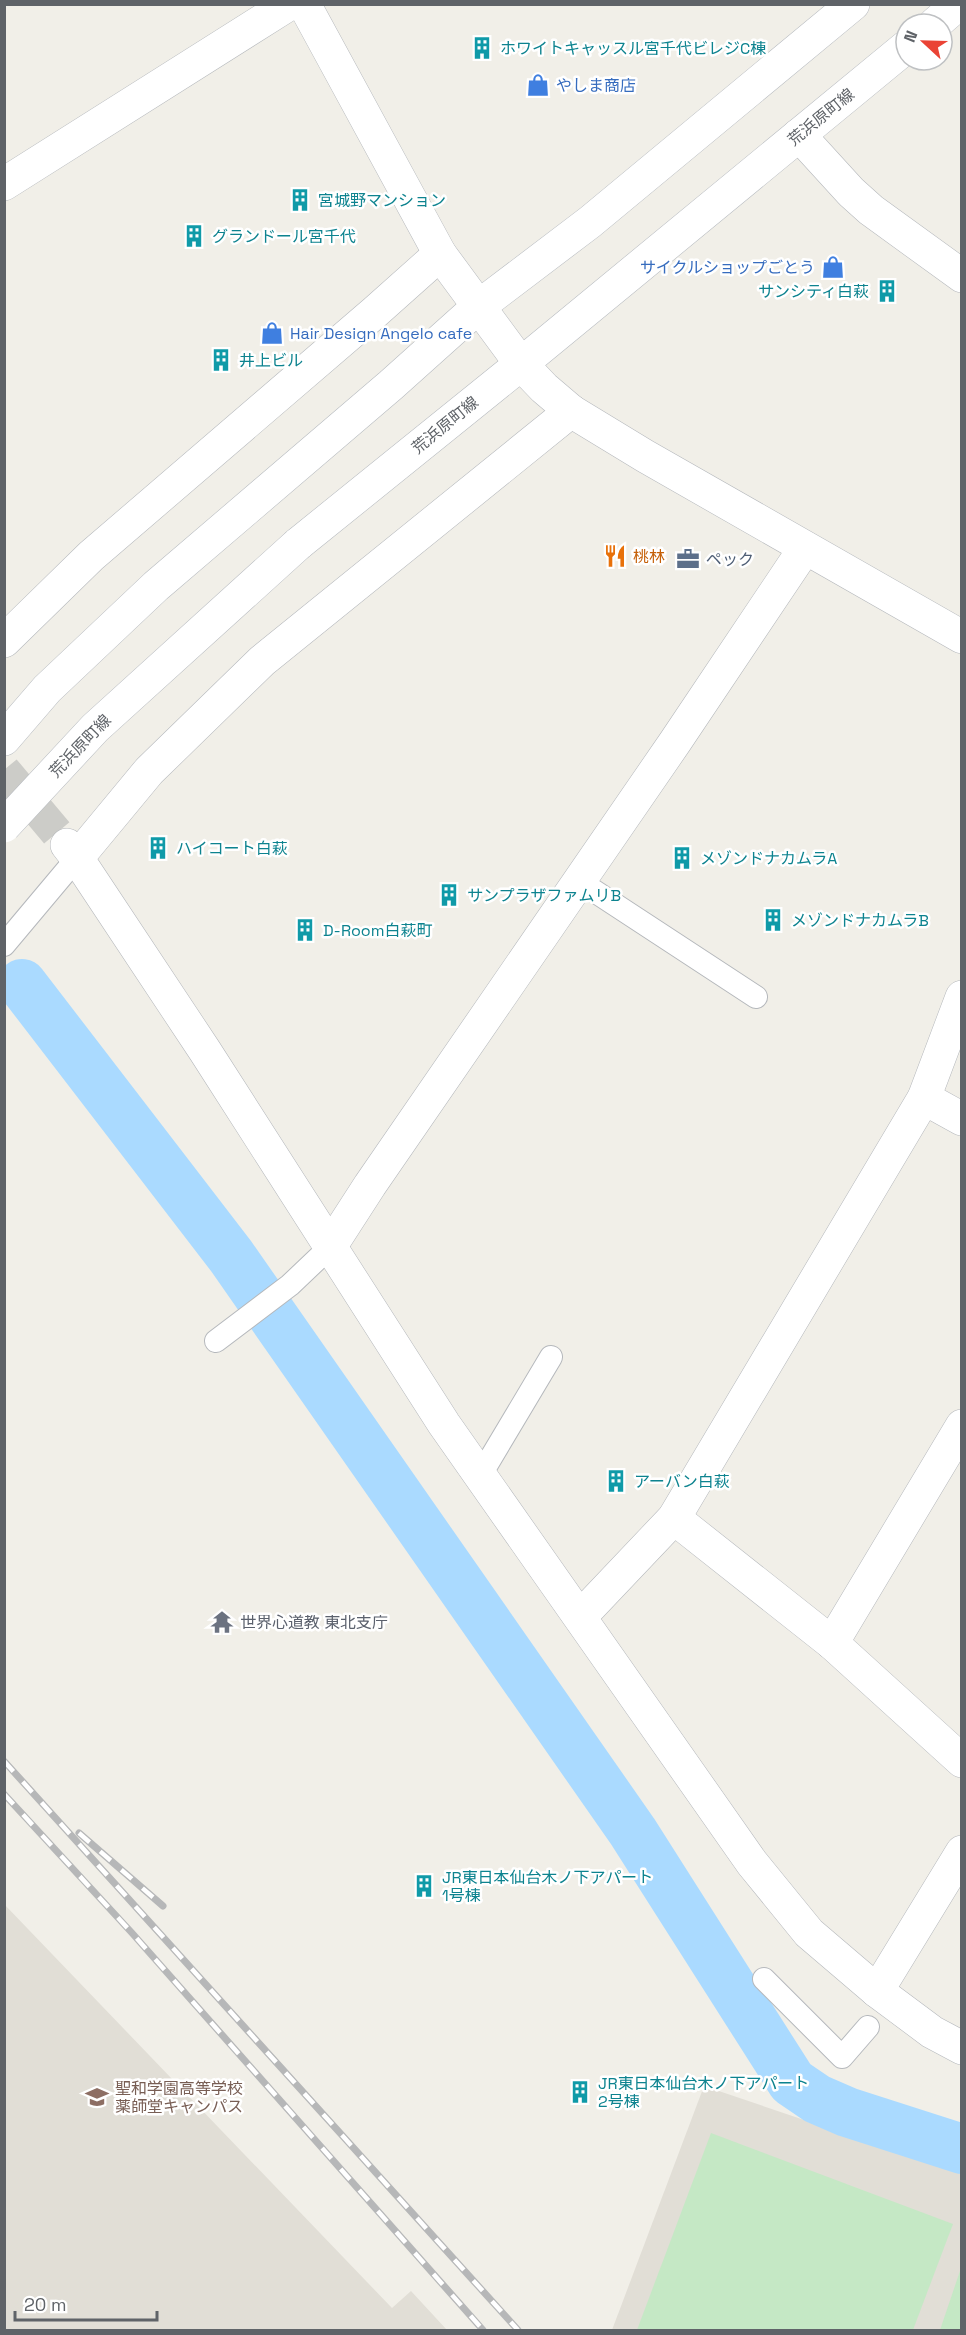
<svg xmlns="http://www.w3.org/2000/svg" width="966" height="2335" font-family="'Space Grotesk','Noto Sans JP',sans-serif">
<rect width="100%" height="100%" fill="#f1efe8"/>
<g fill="#e1ded6">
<path d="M4,1904L392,2308L411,2291L447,2330H5Z"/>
<path d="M704,2086L961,2173V2330H612Z"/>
</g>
<g fill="#c5e8c5">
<path d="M711,2133L953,2224L913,2330H637Z"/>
<path d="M961,2268V2330H940Z"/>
</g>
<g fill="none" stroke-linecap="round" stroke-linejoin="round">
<path stroke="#aadaff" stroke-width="50" d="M22,984L231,1256L633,1832L792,2082L817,2099L847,2112L962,2149"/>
<path stroke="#ccccc8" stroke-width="33" stroke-dasharray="33 16" stroke-linecap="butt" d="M4,770L67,845"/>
<g stroke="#b5b8bc" stroke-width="24">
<g id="service">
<path d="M579,881L756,997"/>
<path d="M4,945L77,858"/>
<path d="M216,1341L290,1285L330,1247"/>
<path d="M480,1476L551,1357"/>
<path d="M764,1979L842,2057L868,2027"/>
</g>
</g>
<g stroke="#b5b8bc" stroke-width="34">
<g id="minor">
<path d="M799,135L851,192L871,210L962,276"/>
<path d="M4,184L289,4"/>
<path d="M4,641L91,556L375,312L440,254"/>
<path d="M67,845L77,858L205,1051L444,1424L752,1863L809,1933L877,1991L932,2032L962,2048"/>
<path d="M77,858L149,771L262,661L571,411"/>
<path d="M924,1098L962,1119"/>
<path d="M330,1247L370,1185L675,742L805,548"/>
<path d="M674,1518L832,1643L962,1761"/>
<path d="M581,1616L674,1518L924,1098L962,997"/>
<path d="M832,1643L962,1426"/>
<path d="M877,1991L962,1852"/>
</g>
</g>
<g stroke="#b5b8bc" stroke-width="34">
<path id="tertiary" d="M304,4L440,254L521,364L544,388L571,411L645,456L962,637"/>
</g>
<g stroke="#b6babf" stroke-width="34">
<g id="secondary">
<path d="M935,24L958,4"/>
<path d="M298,544L521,364L906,47"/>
<path d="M4,739L47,689L156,586L391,385L478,307L590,222L853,4"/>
</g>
</g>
<use href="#service" stroke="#fff" stroke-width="22"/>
<use href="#minor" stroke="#fff" stroke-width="33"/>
<use href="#tertiary" stroke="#fff" stroke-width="33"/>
<use href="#secondary" stroke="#fff" stroke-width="33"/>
<g stroke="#b6b7b8" stroke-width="7">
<g id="rail">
<path d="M4,1761L518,2330"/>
<path d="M4,1794L132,1933L483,2330"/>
<path d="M79,1833L163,1906"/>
</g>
</g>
<use href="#rail" stroke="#fff" stroke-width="4.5" stroke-dasharray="14" stroke-linecap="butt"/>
<g stroke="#b6babf" stroke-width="34" stroke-linecap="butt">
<path id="secondary-bridge" d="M4,826L95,728L298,544"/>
</g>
<use href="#secondary-bridge" stroke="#fff" stroke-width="33"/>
</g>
<defs>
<g id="building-bare" transform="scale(1.8)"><path d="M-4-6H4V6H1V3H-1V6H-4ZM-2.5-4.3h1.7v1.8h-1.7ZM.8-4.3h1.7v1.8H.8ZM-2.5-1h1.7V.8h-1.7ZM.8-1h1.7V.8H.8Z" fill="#0f9aa8" stroke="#fff" stroke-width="2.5" paint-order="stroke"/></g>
<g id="shop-bare" transform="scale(1.8)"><path d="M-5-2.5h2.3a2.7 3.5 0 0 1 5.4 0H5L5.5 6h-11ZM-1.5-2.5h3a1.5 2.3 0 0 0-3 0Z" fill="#3f7fe0" stroke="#fff" stroke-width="2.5" paint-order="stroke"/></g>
<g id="restaurant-bare" transform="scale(1.8)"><path d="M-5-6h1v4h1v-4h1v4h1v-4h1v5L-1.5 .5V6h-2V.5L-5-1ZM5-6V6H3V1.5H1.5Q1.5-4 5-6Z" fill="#e8710a" stroke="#fff" stroke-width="2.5" paint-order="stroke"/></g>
<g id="office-bare" transform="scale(1.8)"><path d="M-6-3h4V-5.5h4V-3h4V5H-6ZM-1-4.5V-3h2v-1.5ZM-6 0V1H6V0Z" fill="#5c6f8a" stroke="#fff" stroke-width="2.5" paint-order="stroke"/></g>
<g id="temple-bare" transform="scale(1.8)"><path d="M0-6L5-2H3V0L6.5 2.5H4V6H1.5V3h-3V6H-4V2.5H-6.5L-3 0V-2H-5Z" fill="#6b7280" stroke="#fff" stroke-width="2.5" paint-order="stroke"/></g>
<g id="school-bare" transform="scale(1.8)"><path d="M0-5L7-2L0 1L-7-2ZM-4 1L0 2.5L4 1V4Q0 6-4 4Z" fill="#8d6e63" stroke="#fff" stroke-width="2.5" paint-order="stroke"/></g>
</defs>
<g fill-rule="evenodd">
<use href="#building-bare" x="482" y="48"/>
<use href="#shop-bare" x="538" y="85"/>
<use href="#building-bare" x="300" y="200"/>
<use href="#building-bare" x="194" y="236"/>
<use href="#shop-bare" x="833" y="267"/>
<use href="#building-bare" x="887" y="291"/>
<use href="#shop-bare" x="272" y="333"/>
<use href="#building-bare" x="221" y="360"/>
<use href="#restaurant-bare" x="615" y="556"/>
<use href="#office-bare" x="688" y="559"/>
<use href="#building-bare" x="158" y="848"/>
<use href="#building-bare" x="682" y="858"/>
<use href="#building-bare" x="449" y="895"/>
<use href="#building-bare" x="773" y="920"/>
<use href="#building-bare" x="305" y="930"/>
<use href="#building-bare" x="616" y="1481"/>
<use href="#temple-bare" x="222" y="1622"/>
<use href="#building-bare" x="424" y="1886"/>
<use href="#building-bare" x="580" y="2092"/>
<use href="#school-bare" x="97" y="2097"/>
</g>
<g text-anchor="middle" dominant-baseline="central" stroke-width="5" stroke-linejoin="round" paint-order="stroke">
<g font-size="16" fill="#0d838f" stroke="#fff" text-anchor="start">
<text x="500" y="48">ホワイトキャッスル宮千代ビレジC棟</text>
<text x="318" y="200">宮城野マンション</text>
<text x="212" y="236">グランドール宮千代</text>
<text x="869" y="291" text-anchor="end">サンシティ白萩</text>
<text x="239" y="360">井上ビル</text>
<text x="176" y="848">ハイコート白萩</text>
<text x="700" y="858">メゾンドナカムラA</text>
<text x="467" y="895">サンプラザファムリB</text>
<text x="791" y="920">メゾンドナカムラB</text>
<text x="323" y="930">D-Room白萩町</text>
<text x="634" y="1481">アーバン白萩</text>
<text x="442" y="1877">JR東日本仙台木ノ下アパート<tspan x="442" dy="18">1号棟</tspan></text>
<text x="598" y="2083">JR東日本仙台木ノ下アパート<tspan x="598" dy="18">2号棟</tspan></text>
</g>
<g font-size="16" fill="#366cbe" stroke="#fff" text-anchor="start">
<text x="556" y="85">やしま商店</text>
<text x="815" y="267" text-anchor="end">サイクルショップごとう</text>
<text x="290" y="333">Hair Design Angelo cafe</text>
</g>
<g font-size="16" fill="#5f6368" stroke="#fff">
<text transform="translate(821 117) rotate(-39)">荒浜原町線</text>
<text transform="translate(445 425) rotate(-39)">荒浜原町線</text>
<text transform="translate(80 746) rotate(-46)">荒浜原町線</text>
</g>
<g font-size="16" fill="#c56008" stroke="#fff" text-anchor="start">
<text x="633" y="556">桃林</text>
</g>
<g font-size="16" fill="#4e5e75" stroke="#fff" text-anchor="start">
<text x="706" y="559">ペック</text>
</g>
<g font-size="16" fill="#5b616d" stroke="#fff" text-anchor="start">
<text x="240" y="1622">世界心道教 東北支庁</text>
</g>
<g font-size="16" fill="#785e54" stroke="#fff" text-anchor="start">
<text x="115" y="2088">聖和学園高等学校<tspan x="115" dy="18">薬師堂キャンパス</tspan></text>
</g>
</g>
<rect width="966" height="2335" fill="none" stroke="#5f6368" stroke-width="12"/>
<g transform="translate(924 42) rotate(292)"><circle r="28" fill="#ffffff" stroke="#bfc1c3" stroke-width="1.5"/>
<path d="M0-4.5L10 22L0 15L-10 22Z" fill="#ea4335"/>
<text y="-9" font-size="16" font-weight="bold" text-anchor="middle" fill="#5f6368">N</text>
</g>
<path d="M15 2311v9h142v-9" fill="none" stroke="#5f6368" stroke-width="3"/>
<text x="24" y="2311" font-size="18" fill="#5f6368" stroke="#ffffff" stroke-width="4.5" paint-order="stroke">20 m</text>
</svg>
